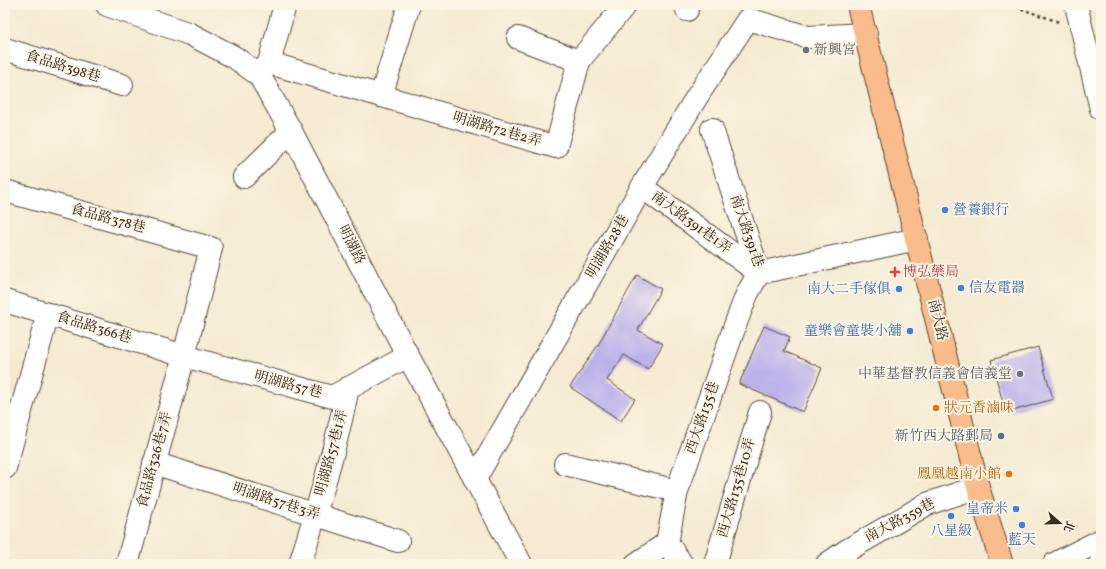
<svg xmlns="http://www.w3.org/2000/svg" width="1106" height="569" font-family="Vollkorn,'Noto Serif TC',serif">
<rect width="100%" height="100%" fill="#fcf5e5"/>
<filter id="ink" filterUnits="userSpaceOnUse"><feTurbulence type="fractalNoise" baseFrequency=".025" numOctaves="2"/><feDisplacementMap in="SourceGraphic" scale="8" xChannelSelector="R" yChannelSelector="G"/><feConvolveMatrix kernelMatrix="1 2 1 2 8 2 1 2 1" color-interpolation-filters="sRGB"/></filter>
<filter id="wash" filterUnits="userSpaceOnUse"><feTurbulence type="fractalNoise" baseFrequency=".012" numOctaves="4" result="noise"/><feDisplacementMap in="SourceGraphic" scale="16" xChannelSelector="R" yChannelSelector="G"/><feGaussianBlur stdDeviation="0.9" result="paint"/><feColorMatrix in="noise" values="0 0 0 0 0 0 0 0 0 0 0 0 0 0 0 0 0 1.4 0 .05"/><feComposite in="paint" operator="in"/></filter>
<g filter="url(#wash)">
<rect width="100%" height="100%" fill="#f4ebd2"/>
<g id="blocks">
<g fill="#bcb2eb">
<path d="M637,275L661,289L638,330L663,344L648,369L624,355L607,380L635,399L621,421L570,387L598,345Z"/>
<path d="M764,326L790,337L784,351L822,368L803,412L739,384Z"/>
<path d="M1038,347L1053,399L1006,413L991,360Z"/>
</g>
</g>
</g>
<g filter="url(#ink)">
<use href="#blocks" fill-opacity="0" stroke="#574739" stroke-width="1"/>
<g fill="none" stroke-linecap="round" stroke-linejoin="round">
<g stroke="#574739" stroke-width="24">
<g id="minor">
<path d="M107,5L190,34L234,57L259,75L291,131L408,356L521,564"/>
<path d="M686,5L687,10"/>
<path d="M1076,5L1101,109"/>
<path d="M5,49L122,85"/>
<path d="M579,61L625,5"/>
<path d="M269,63L285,5"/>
<path d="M259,75L269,63L556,147L579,61L518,38"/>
<path d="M381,96L409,5"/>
<path d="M712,129L759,273L917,239"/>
<path d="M244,177L291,131"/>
<path d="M642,187L759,273L747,294L737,320L677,491L667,543L682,564"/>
<path d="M5,191L211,248L184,356L127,564"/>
<path d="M5,301L184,356L332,397L408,356"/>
<path d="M154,463L398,541"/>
<path d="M565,464L677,491"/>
<path d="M5,468L48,314"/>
<path d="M475,479L642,187L698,95L748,19L808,37L866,34"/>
<path d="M300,564C318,506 336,447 348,388"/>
<path d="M636,564L667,543"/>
<path d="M715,564L760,412"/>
<path d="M827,564L846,551L927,504L978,487"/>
<path d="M1054,564L1101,540"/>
<path d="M1100,564H1101"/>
</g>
</g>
<g stroke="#574739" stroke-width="24">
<path id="major" d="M858,5L978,487L1002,564"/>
</g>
<path stroke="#574739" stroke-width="2.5" stroke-dasharray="3 3" stroke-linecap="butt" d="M1010,5L1059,22"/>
<use href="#minor" stroke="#fff" stroke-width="22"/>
<use href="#major" stroke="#fabc8b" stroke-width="22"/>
</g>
</g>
<g fill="#6b7280" stroke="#fcf5e5" stroke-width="1.5">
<circle cx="806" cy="50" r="4"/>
<circle cx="1020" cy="374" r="4"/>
</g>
<g fill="#3f7fe0" stroke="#fcf5e5" stroke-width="1.5">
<circle cx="945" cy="210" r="4"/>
<circle cx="961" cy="288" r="4"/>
<circle cx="899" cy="289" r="4"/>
<circle cx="910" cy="331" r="4"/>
<circle cx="1016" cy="509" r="4"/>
<circle cx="951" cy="516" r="4"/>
<circle cx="1022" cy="525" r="4"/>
</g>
<path fill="#e0444e" stroke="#fcf5e5" stroke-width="1.5" d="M893 266h4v4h4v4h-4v4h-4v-4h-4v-4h4z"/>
<g fill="#e8710a" stroke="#fcf5e5" stroke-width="1.5">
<circle cx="936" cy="408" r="4"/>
<circle cx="1009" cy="474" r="4"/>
</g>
<circle fill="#5c6f8a" stroke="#fcf5e5" stroke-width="1.5" cx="1001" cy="436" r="4"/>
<g text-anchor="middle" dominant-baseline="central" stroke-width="4" stroke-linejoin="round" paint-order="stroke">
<g font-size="14" fill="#5b616d" stroke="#fcf5e5" text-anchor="start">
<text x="814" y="50">新興宮</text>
<text x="1012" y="374" text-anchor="end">中華基督教信義會信義堂</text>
</g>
<g font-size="14" fill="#3b2a1e" stroke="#fcf5e5">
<text transform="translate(63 67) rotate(17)">食品路398巷</text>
<text transform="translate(497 130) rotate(16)">明湖路72巷2弄</text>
<text transform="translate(108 219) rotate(15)">食品路378巷</text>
<text transform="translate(691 223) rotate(36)">南大路391巷1弄</text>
<text transform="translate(746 231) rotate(71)">南大路391巷</text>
<text transform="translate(351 245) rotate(63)">明湖路</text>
<text transform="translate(608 247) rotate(-60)">明湖路28巷</text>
<text transform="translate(937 320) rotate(76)">南大路</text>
<text transform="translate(94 328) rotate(17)">食品路366巷</text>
<text transform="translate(288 385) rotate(15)">明湖路57巷</text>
<text transform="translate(703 418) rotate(-71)">西大路135巷</text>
<text transform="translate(332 453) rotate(-75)">明湖路57巷1弄</text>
<text transform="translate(155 460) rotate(-75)">食品路326巷7弄</text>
<text transform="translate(737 488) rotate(-74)">西大路135巷10弄</text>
<text transform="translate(276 502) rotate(18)">明湖路57巷3弄</text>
<text transform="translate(900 521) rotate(-28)">南大路359巷</text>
</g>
<g font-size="14" fill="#366cbe" stroke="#fcf5e5" text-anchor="end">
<text x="953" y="210" text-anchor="start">營養銀行</text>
<text x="969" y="288" text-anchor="start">信友電器</text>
<text x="891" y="289">南大二手傢俱</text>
<text x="902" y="331">童樂會童裝小舖</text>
<text x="1008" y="509">皇帝米</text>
<text x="951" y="531" text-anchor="middle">八星級</text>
<text x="1022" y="540" text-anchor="middle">藍天</text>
</g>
<g font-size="14" fill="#be3a42" stroke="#fcf5e5" text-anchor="start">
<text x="903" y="272">博弘藥局</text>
</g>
<g font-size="14" fill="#c56008" stroke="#fcf5e5" text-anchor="start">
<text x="944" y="408">狀元香滷味</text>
<text x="1001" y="474" text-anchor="end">鳳凰越南小館</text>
</g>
<g font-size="14" fill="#4e5e75" stroke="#fcf5e5" text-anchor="end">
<text x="993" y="436">新竹西大路郵局</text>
</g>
</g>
<rect width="1106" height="569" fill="none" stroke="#fcf5e5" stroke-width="20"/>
<g transform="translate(1060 523) rotate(110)" stroke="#fcf5e5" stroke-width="3" paint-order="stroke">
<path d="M0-3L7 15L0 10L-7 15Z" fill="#3b2a1e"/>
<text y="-6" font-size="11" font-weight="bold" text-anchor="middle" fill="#3b2a1e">北</text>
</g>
</svg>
